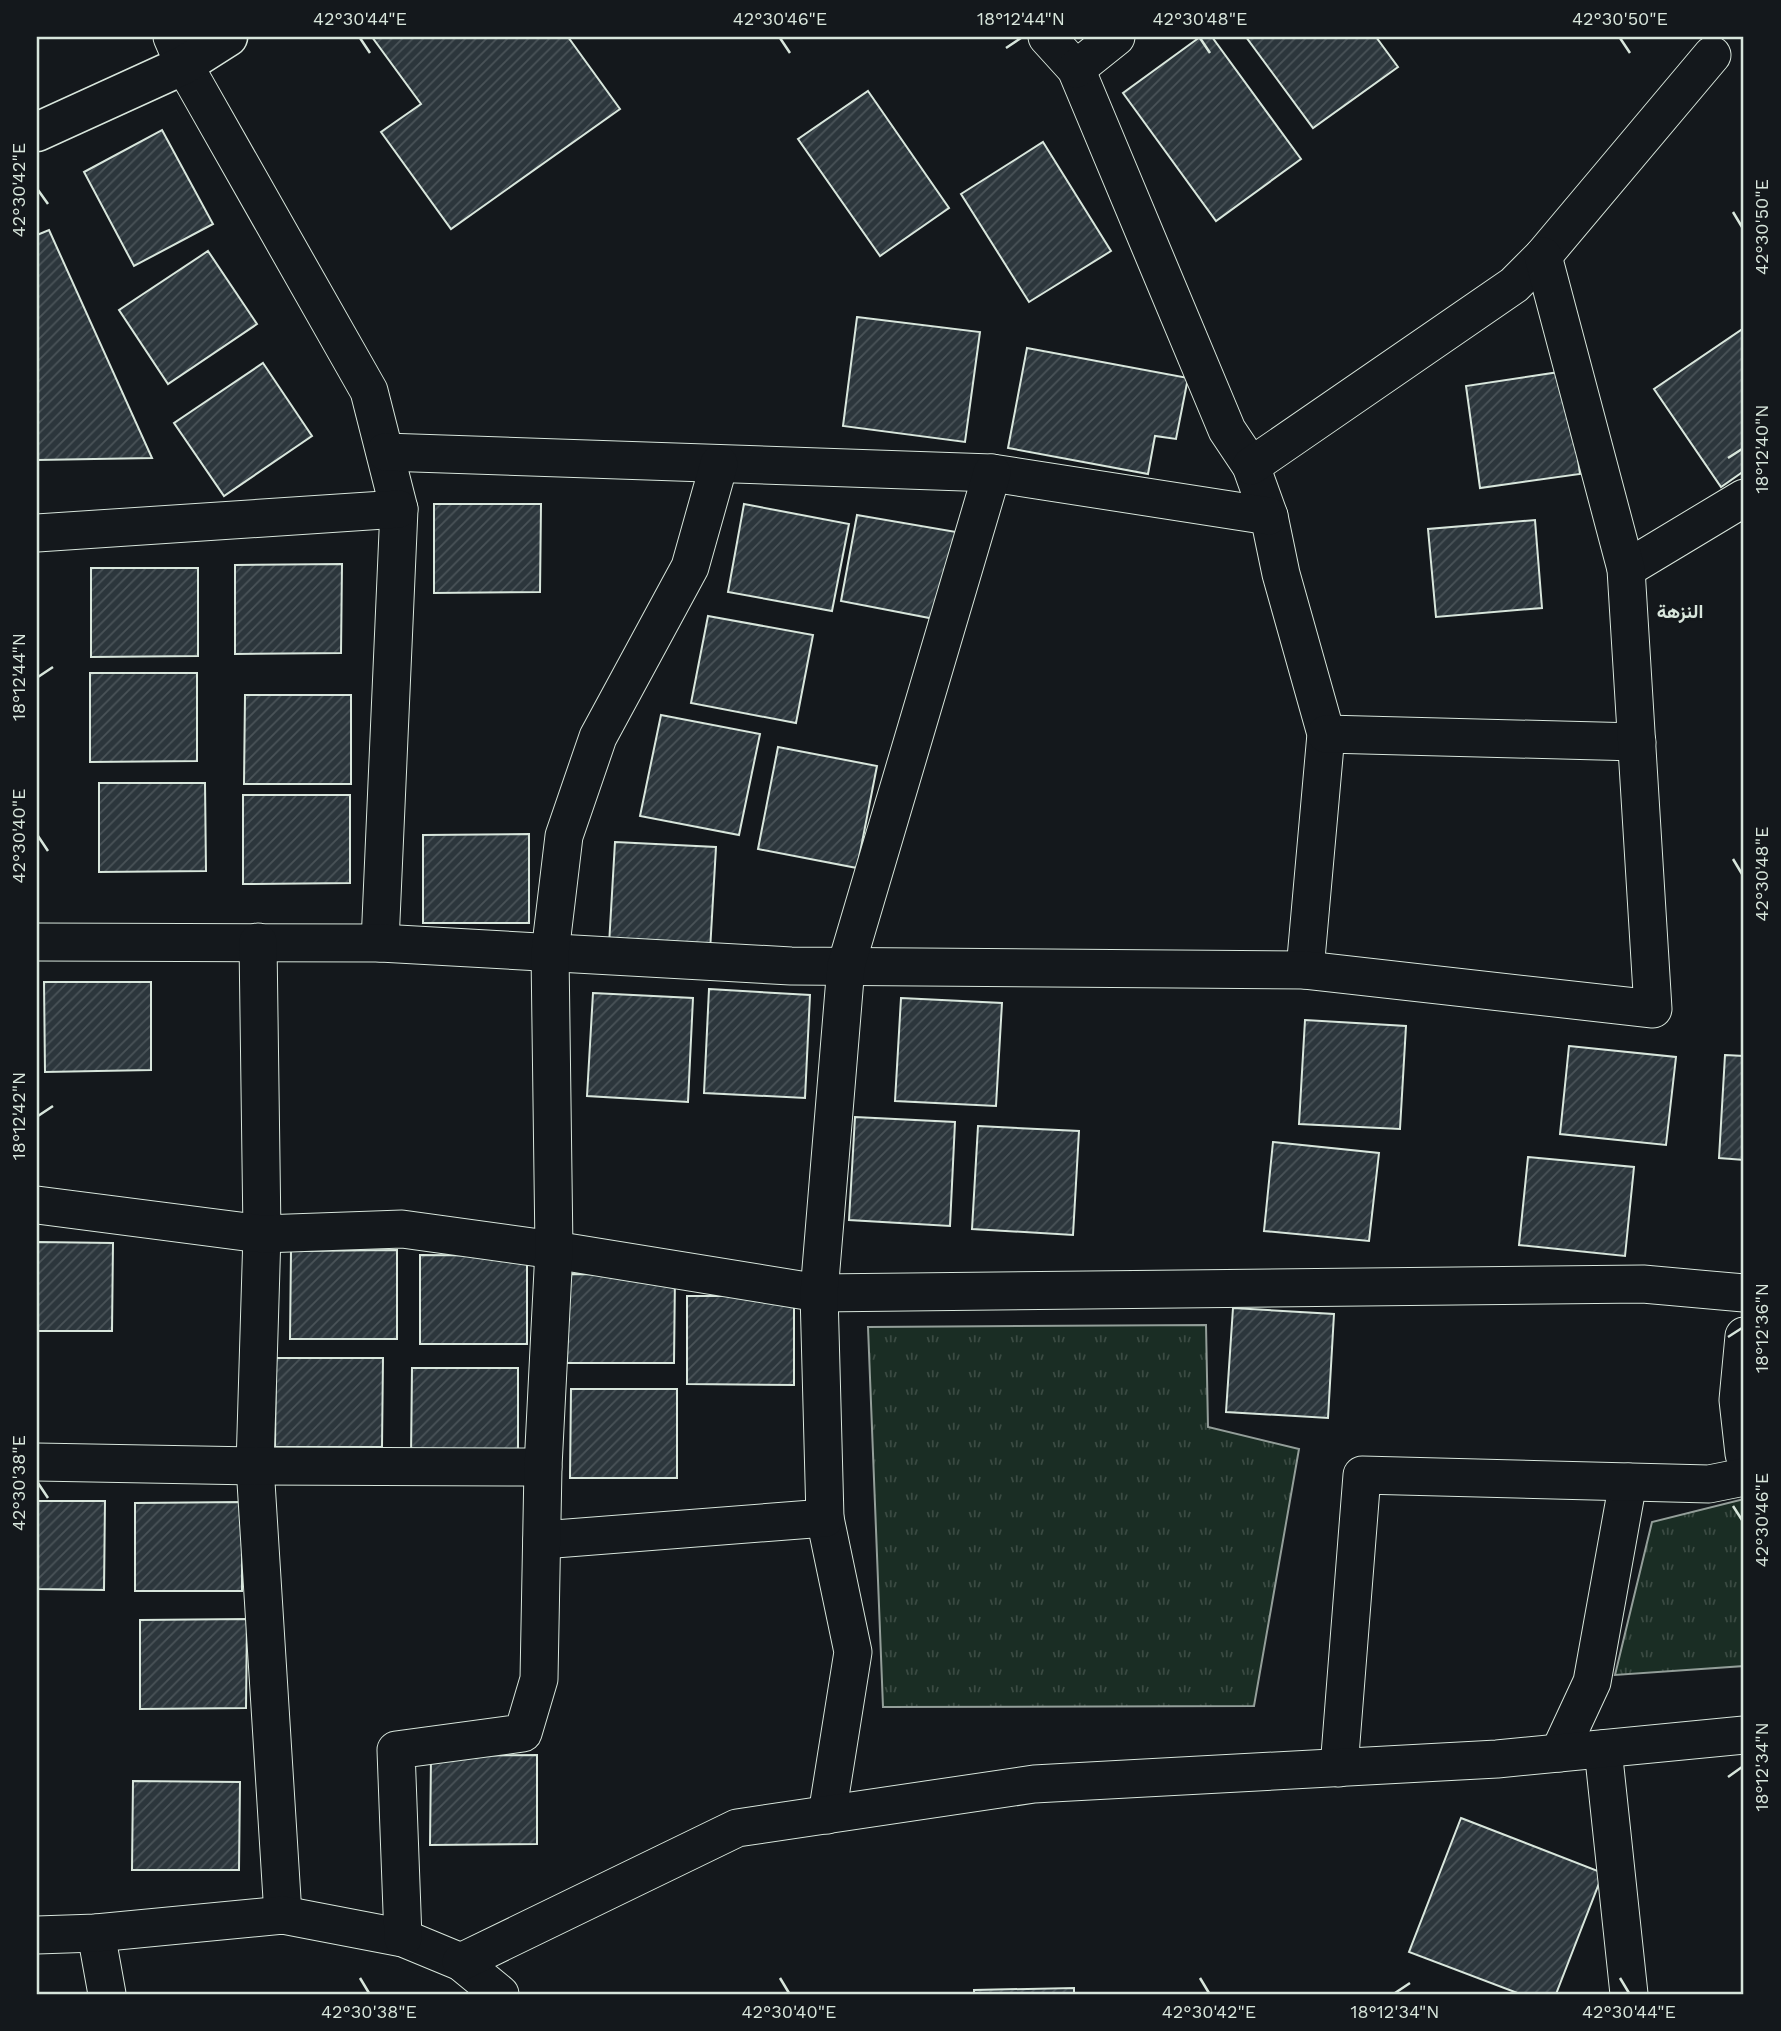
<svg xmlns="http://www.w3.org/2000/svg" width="1781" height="2031" font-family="'Work Sans',Vazirmatn,sans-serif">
<defs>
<pattern id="grass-tufts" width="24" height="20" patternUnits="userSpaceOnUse" patternTransform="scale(1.75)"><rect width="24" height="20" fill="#1a2d24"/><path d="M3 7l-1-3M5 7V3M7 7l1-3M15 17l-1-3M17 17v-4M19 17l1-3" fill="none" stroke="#3b4b43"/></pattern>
<pattern id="building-hatch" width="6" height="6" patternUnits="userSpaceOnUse" patternTransform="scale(1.75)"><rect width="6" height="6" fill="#2c363c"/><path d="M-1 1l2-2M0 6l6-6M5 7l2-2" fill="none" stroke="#4a5358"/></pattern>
</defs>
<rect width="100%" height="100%" fill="#14181c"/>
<g fill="url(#grass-tufts)" stroke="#939e99" stroke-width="2">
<path d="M1206,1325L1208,1427L1299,1449L1254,1706L883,1707L868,1327Z"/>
<path d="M1744,1499V1666L1615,1675L1652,1522Z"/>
</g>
<g fill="url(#building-hatch)" stroke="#d8e6dc" stroke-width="2">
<path d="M372,37H568L620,109L451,229L381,132L421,104Z"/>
<path d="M1200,37H1212L1301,159L1216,221L1123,93Z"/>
<path d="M1246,37H1376L1398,67L1313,128Z"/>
<path d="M868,91L949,208L880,256L798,139Z"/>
<path d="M162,130L213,224L134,266L84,172Z"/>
<path d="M1043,142L1111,251L1029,302L961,194Z"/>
<path d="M49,230L152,458L37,460V235Z"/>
<path d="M208,251L257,324L168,384L119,310Z"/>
<path d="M857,317L980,332L965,442L843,426Z"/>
<path d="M1744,328V471L1721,487L1654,389Z"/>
<path d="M1027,348L1188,378L1176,439L1155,436L1148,474L1008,448Z"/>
<path d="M263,363L312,436L224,496L174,423Z"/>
<path d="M1566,371L1580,474L1480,488L1466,386Z"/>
<path d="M434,504H541L540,592L434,593Z"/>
<path d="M744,504L849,524L832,611L728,592Z"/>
<path d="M857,515L962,533L945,621L841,601Z"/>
<path d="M1535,520L1542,608L1436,617L1428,529Z"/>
<path d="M342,564L341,653L235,654V565Z"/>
<path d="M91,568H198V656L91,657Z"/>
<path d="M708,616L813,635L796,723L691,703Z"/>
<path d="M90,673H197V761L90,762Z"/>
<path d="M245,695H351V784H244Z"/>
<path d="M661,715L760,734L739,835L640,816Z"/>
<path d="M778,747L877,766L857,868L758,849Z"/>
<path d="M99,783H205L206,871L99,872Z"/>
<path d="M243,795H350V883L243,884Z"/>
<path d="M529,834V923H423V835Z"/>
<path d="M615,842L716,847L710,951L609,945Z"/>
<path d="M44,982H151V1070L45,1072Z"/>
<path d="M709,989L810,995L805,1098L704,1093Z"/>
<path d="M593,993L693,998L688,1102L587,1096Z"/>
<path d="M901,998L1002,1003L996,1106L895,1101Z"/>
<path d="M1305,1020L1406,1026L1400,1129L1299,1124Z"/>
<path d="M1569,1046L1676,1057L1666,1145L1560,1134Z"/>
<path d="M1725,1055L1744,1056V1160L1719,1158Z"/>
<path d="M855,1117L955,1122L950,1226L849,1220Z"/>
<path d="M978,1126L1079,1131L1073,1235L972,1229Z"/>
<path d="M1273,1142L1379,1153L1369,1241L1264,1231Z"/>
<path d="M1528,1157L1634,1167L1625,1256L1519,1245Z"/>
<path d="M37,1242L113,1243L112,1331H37Z"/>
<path d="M397,1250V1339H290L291,1251Z"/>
<path d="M420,1255L527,1256V1344H420Z"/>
<path d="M568,1274L675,1275L674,1363H567Z"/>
<path d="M687,1296H794V1385L687,1384Z"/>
<path d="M1233,1308L1334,1314L1328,1418L1226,1412Z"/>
<path d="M276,1358H383L382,1447H275Z"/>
<path d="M412,1368H518V1457H411Z"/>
<path d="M571,1389H677V1478H570Z"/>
<path d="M37,1501H105L104,1590L37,1589Z"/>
<path d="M242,1502V1591H135V1503Z"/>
<path d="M247,1619L246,1708L140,1709V1620Z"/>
<path d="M537,1755V1844L430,1845L431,1756Z"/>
<path d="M133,1781L240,1782L239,1870H132Z"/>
<path d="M1461,1818L1603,1873L1556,1994H1520L1409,1952Z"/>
<path d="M1074,1988V1994H974V1990Z"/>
</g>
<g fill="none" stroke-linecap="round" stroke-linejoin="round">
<g stroke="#d8e6dc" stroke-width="39">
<g id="street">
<path d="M172,37L184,65L369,391L399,509L380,943"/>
<path d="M1047,37L1076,69L1227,430L1251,466L1269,516L1281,574L1326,734L1305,970"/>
<path d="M1076,69L1116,37"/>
<path d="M385,452L992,473L1269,516"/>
<path d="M1251,466L1514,285L1543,256L1712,55"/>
<path d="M37,533L399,509"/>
<path d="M1626,569L1744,498"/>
<path d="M1326,734L1637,742"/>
<path d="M37,942L380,943L791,966L1305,970L1653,1009L1626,569L1543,256"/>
<path d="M258,942L262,1234L255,1466L283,1915"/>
<path d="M37,1205L262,1234L402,1229L554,1250L819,1293L1643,1284L1744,1293"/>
<path d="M1744,1336L1738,1400L1744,1454"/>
<path d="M37,1462L255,1466L543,1467"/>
<path d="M825,1518L853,1652L827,1815"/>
<path d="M542,1540L825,1518L819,1293L846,966L992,473"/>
<path d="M1603,1749L1629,1994"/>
<path d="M1559,1753L1592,1682L1628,1482"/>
<path d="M1339,1768L1362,1475L1709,1484L1744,1477"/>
<path d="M96,1933L107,1994"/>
<path d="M37,1935L96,1933L283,1915L403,1938L461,1962L500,1994"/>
<path d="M403,1938L396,1750L523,1733L539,1679L543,1467L554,1250L550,953L564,836L598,737L690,567L719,464"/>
<path d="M461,1962L737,1828L1034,1784L1497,1759L1744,1735"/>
</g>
</g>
<g stroke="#d8e6dc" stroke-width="41">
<path id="secondary" d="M37,132L184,65L228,37"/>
</g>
<use href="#street" stroke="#14181c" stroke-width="37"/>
<use href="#secondary" stroke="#14181c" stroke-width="38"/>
</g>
<path fill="none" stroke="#d8e6dc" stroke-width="2.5" d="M360,38L370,53M780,38L790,53M1200,38L1210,53M1620,38L1630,53M1006,48L1021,38M38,190L48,204M1733,212L1742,227M1728,458L1742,449M38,677L53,667M38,836L48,851M1733,859L1742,874M38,1116L53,1106M1728,1337L1742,1328M38,1483L48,1498M1733,1506L1742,1520M1728,1777L1742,1767M360,1978L369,1993M780,1978L789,1993M1200,1978L1209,1993M1620,1978L1629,1993M1395,1993L1410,1983"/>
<g text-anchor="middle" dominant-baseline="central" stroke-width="5" stroke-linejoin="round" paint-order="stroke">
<g font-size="19" font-weight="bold" fill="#d8e6dc" stroke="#14181c">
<text x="1680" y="611">النزهة</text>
</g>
</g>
<rect width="1781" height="2031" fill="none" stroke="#14181c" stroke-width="77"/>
<rect x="38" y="38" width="1704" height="1955" fill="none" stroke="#d8e6dc" stroke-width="2.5"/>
<g font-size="18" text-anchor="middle" fill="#d8e6dc">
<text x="360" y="25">42°30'44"E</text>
<text x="780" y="25">42°30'46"E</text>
<text x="1021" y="25">18°12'44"N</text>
<text x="1200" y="25">42°30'48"E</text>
<text x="1620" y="25">42°30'50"E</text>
<text transform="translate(19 190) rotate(-90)" y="6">42°30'42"E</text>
<text transform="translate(1762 227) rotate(-90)" y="6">42°30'50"E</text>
<text transform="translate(1762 449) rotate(-90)" y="6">18°12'40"N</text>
<text transform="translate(19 677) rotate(-90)" y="6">18°12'44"N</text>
<text transform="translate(19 836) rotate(-90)" y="6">42°30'40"E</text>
<text transform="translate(1762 874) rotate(-90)" y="6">42°30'48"E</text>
<text transform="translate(19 1116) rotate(-90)" y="6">18°12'42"N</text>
<text transform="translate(1762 1328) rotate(-90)" y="6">18°12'36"N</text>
<text transform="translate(19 1483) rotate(-90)" y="6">42°30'38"E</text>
<text transform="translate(1762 1520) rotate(-90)" y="6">42°30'46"E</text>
<text transform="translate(1762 1767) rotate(-90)" y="6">18°12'34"N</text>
<text x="369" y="2018">42°30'38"E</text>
<text x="789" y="2018">42°30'40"E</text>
<text x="1209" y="2018">42°30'42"E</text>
<text x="1395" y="2018">18°12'34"N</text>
<text x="1629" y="2018">42°30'44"E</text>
</g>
</svg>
